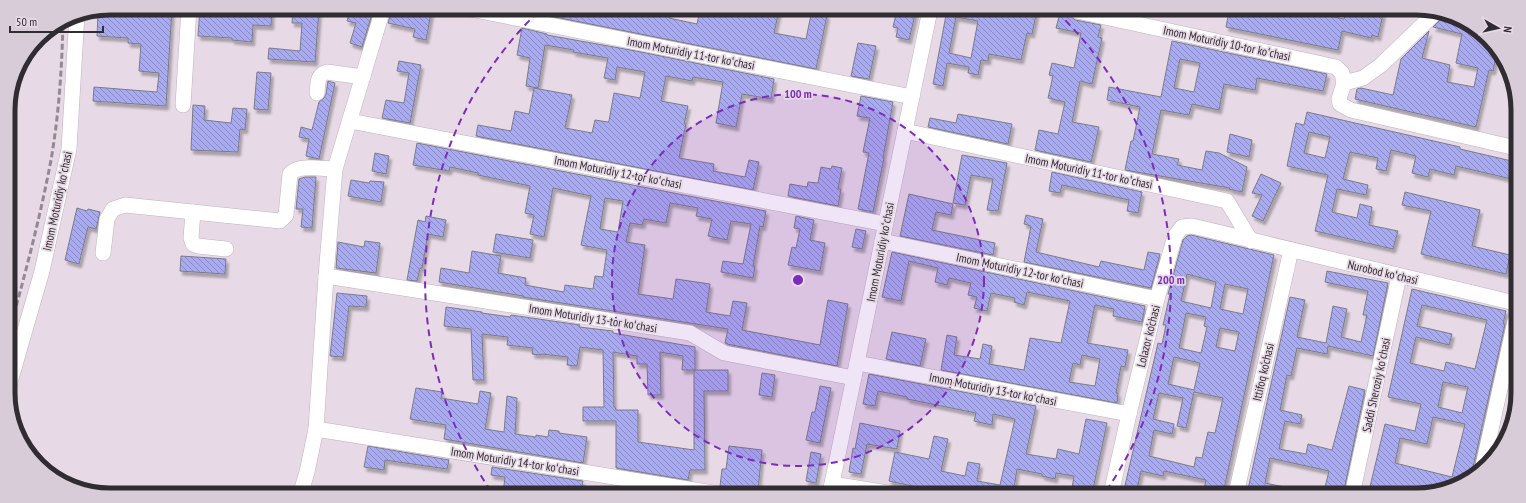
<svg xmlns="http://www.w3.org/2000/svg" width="1526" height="503" font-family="'PT Sans Narrow',sans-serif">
<defs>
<pattern id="building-back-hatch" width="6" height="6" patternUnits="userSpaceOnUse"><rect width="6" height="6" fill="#a9abf2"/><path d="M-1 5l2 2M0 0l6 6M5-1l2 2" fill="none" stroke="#8a8bc5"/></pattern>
<filter id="shadow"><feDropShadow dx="2.5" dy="4" stdDeviation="1" flood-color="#0004"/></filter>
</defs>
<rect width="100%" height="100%" fill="#e7dae6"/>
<g fill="url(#building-back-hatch)" stroke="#7a7b89" fill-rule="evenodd" filter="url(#shadow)">
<path d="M151,8H172L166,106L93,101L94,87L157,92L159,73L139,71L141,44L128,43V38L97,36L98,13L151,16Z"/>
<path d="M200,8H272L271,26L253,25L252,42L232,40V38L198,36Z"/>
<path d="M293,8L319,10L315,62L268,59L269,48L300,51L302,23H292Z"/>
<path d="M392,9H411L431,13L426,40L413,37L415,29L388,23Z"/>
<path d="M525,9H631L630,11L654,16L655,11L669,14V18L697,24L700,10H779L774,33L806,39L812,10H824V14L827,15L816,69L525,11Z"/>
<path d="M350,10L358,13L359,10L372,14L362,47L350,43L356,23L347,21Z"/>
<path d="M897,10H916L909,40L896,37L898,28L893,27Z"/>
<path d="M947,10H1037L1032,34L1027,33L1021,60L989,54L988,61L981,60L978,75L968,73L969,67L947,63L943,86L933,84ZM956,17L978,21L971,58L949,53Z"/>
<path d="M1229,11H1319V14L1344,19L1346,11H1370L1383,14L1378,37L1372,35L1371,38L1342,31L1338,50L1226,27Z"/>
<path d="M1060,13L1069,15L1075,20L1101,25L1098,37L1102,38L1092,84L1080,81L1072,122L1099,127L1091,162L1035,150L1039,130L1058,134L1065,102L1048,98L1053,76L1049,75L1052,63L1074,68L1081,33L1056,28Z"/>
<path d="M1445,13L1493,42L1497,52L1493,71L1489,70L1476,127L1355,99L1357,89L1361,88L1393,95L1401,59L1429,31L1422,58L1450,65L1447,82L1474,87L1478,68L1456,63L1462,34L1433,27L1442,18Z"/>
<path d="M522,28L547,34V35L636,51L774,79L771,99L742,94L736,127L716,123L723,82L693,77L692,81L666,76L661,101L688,106L684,124H686L679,158L714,164L713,171L745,177L749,160L759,162L753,190L476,136L478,125L511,131L515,111L529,114L534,88L572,95L565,128L592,133L595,120L608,122L609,121L614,93L640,98L645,72L617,67L615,80L604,78L608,58L573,52L574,50L545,45L538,88L526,86L530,58L517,55Z"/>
<path d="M1172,41L1327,74L1323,91L1257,78L1255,90L1224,84L1219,110L1192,104L1189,115L1161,110L1152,154L1179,159L1177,165L1202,170L1206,151L1219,153L1247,167L1242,192L1229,189L1230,188L1125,170L1131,141H1133L1140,107L1107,100L1109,87L1161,97ZM1180,59L1200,63L1194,92L1174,88Z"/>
<path d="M858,43L876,46L869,79L851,76Z"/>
<path d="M399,61L421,65L410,123L382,118L386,100L404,103L409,73L397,71Z"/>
<path d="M257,72L271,73L268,110L254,109Z"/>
<path d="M328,81L335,83L319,159L306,156L309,139L299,137L301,127L312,130L319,102L324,98L326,94Z"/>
<path d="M861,96L893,102L883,158H884L873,212L858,209L869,153L863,152L870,118L857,116Z"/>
<path d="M193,105L205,106L204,120L231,123L233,108L247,109L245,130L240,129L238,152L191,150Z"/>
<path d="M1307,112L1460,147V149L1516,162V180L1456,166L1454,175L1430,169L1428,177L1412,173L1416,156L1391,150L1386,171L1376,169L1378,158L1350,152L1343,179L1368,185L1366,195L1337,189L1332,212L1357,218L1360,204L1372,207L1369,225L1398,231L1393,249L1315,231L1328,175L1287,166L1296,123L1304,125ZM1309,132L1330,137L1325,158L1304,153Z"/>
<path d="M958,114L1012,124L1008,144L928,127L930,118L956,123Z"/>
<path d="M1230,134L1252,140L1249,157L1227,152Z"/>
<path d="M417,143L766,211L763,227L760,226L753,266H755L753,278L721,272L723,261L743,264L751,224L731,221L727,240L708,236L712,219L696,216L698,208L670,203L666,223L644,219L642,225L630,223L626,242L645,245L638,294L673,299L676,279L710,284L706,312L730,316L733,301L747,303L742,330L820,345L828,300L848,304L837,366L727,344L725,343L728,329L523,297V296L439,282L441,268L469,273L472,251L501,256L498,273L526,278L525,285L564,292L565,285L593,289L595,276L603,277L607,250L581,245L591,196L553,188L544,237L530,234L534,215L525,213L530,186L478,175V173L450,167L449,171L413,165ZM605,198L623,201L618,232L600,229Z"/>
<path d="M375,153L389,156L386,174L372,171Z"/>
<path d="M962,155L1007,163L998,211L987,210L993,179L971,175L965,205L953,203Z"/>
<path d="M832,166L842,168L838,189H841L838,206L788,196L790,184L807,187L808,182L818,183L821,167L831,169Z"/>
<path d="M1052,172L1142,192L1138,213L1127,211L1129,200L1062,185L1060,193L1049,191Z"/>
<path d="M1261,174L1281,183L1263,221L1252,216L1262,195L1252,193Z"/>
<path d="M305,177H316L312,228L301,227L303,209H296L299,179Z"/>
<path d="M351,180L369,183L370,181L384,182L381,202L348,196Z"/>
<path d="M1405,192L1480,210L1472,246L1510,255L1506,274L1421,254L1431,211L1402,205Z"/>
<path d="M909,194L953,204L951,215L936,212L932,230L995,243L993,255L900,236Z"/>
<path d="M77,208L87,211L88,209L100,212L96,229L88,227L79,264L65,260Z"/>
<path d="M1026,215L1043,219L1036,252L1099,267L1101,261L1144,270L1148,252L1160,254L1151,288L1024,262L1031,226L1024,224Z"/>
<path d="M426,216L446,220L443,237L428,234L422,268H420L417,281L407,280L418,220L425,222Z"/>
<path d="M796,216L814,220L810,240L825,243L820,271L788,265L792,247L796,248L800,229L794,228Z"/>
<path d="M856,229L866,231L862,249L852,247Z"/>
<path d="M496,234L533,240L530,258L493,252Z"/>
<path d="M1191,235L1274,255L1223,494H1203L1206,480L1164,471L1163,476L1141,471L1136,494H1123L1158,343L1162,344L1166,325H1163L1170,294H1168L1183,240L1187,236ZM1187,274L1216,282L1211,308L1181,301ZM1225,284L1248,289L1243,314L1220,309ZM1186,313L1206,317L1204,326L1207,327L1201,353L1179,348ZM1220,328L1239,332L1235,351L1216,347ZM1174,357L1200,363L1194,390L1168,384ZM1194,392L1223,398L1215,433L1208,432L1202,458L1196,457L1194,467L1149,456L1154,430L1172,434L1174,424L1153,419L1159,393L1183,398L1177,426L1186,428Z"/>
<path d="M365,241L380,243L376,273L336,268L338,242L364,247Z"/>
<path d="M892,252L1145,306L1142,322L1113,316L1114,309L1095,305L1087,343L1128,350L1125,367L1121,366L1116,393H1118L1117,403L941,370L947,335L957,337L954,355L980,359L983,344L992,346L989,364L1024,370L1030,338L1061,343L1070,301L1027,292L1024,305L1014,302L1015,298L991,293L987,311L974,308L977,297L968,295L971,283L949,278L947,285L935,282L938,268L909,261L901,301L882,297ZM1082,355L1100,359L1095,386L1069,382L1073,363L1080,365Z"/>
<path d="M181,256L226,259L225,274L180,271Z"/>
<path d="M1327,271L1388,283L1373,356L1328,346L1327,354L1297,348L1291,376L1287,375L1280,410L1302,415L1300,424L1285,421L1279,449L1306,454L1308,444L1332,450L1349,386L1365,390L1343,495H1323L1329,471L1270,458L1265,483L1299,490L1298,494H1275L1266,493V494H1247L1290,297L1305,300L1297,337L1326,343L1333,306L1347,309L1341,337L1361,342L1367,315H1363L1368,291L1325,282Z"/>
<path d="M1412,289L1506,311L1503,324H1505L1471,476L1423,495H1368L1385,424L1415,431L1421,404L1388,397ZM1422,305L1487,320L1475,369L1446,362L1444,371L1410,363L1416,337L1449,345L1452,334L1417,326ZM1443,382L1468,387L1462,413L1438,407ZM1433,417L1465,424L1452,477L1395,463L1400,438L1427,444Z"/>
<path d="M337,293L367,296L366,307L349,306L343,357L330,356Z"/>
<path d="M446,307L482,312V313L510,317L511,315L580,325L579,327L613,331V333L695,347V370H682L683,356L660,352L661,395H648L647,364H637V356L613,352L614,407H615L616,410H638V442L694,450V370H728V391H704L705,470H690L688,480L616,468V421H583V407H604L603,350L580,347L577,366L567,365L568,357L542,354L541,355L532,354L533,348L507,345L508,337L482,334L484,380H473L471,329L444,326Z"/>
<path d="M892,332L926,339L920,366L886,359Z"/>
<path d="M762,373L775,375L772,397L759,395Z"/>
<path d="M869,374L1036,406L1026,454L1056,459L1058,449L1079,454L1086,419L1107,423L1092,494H1071L1074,476L1056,473L1055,479L1042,476V474L1017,469L1014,488L1018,489V494H950L889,481L895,452L929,459L934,436L948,439L941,471L965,476L968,462L980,464L977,481L1000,485L1015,419L993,414L992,425L974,421L976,413L907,399V397L878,391L875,406L863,404Z"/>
<path d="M820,386L831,388L820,443L806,440L812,412H815Z"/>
<path d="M416,388L442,392L441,398L478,404L480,391L491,393L485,429L504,432L507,396L517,398L515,434L536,437V435L548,437L549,430L559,431V433L587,437L583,463L444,439L446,425L410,419Z"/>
<path d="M860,423L900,431L897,449L867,444L861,474L849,472L853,448L855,449Z"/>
<path d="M368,446L449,460L447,469L385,460L384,470L364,467Z"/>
<path d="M729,446L762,450L758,490L720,486L722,469H726Z"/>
<path d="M811,452L821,454L816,483L806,481Z"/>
<path d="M492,467L583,481L581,493H537L538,490L514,486L513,493H503L505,477L491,475Z"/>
<path d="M616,487L656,493H616Z"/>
</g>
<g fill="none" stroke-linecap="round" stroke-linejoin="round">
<g stroke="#beb2bd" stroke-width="16">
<g id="minor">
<path d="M470,9L912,97"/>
<path d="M1077,11L1336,67L1342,73L1344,83"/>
<path d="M1344,83L1339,99L1340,104L1351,110L1516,148"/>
<path d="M1344,83L1363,78L1381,65L1436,12"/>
<path d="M317,93C318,84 317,74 327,72L363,77"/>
<path d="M183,105L189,8"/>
<path d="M350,121L885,224"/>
<path d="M905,131L1227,201L1251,241"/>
<path d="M193,212L191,238L193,244L198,246L226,249"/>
<path d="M882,241L1157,299"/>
<path d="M103,253L107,219L113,209L125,205L280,221L286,215L290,174C297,164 323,169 335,169"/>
<path d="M326,276L690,333L724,353L854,378"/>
<path d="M857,363L1129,414"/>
<path d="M10,382L42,271L69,149L77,14"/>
<path d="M316,429L713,493"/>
<path d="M1482,470L1515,321"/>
<path d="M832,484L888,493"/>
<path d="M301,492L307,472L316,429L326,276L335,169L383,9"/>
<path d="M830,493L930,10"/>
<path d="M1111,494L1129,414L1157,299L1175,236L1182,227L1192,226L1515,303"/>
<path d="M1236,494L1291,250"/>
<path d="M1352,495L1399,276"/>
</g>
</g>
<use href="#minor" stroke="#fff" stroke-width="15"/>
<path stroke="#928992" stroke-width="3" stroke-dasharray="6 3" stroke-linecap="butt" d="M9,332C25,275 40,218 51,160C59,114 62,67 63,21"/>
</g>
<circle cx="798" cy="280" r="186" fill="#7b2cbf" fill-opacity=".12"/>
<g fill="none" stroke="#7b2cbf" stroke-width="2" stroke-dasharray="7 5">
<circle cx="798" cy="280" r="186"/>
<path d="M491 491A373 373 0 0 1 541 9M1057 12A373 373 0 0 1 1104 494"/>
</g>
<g text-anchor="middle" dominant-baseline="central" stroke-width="3.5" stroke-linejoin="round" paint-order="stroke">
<g font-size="12" fill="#312c31" stroke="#e7dae6">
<text transform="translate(1227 43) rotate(12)">Imom Moturidiy 10-tor koʻchasi</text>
<text transform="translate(691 53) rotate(11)">Imom Moturidiy 11-tor koʻchasi</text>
<text transform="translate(1089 171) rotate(12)">Imom Moturidiy 11-tor koʻchasi</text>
<text transform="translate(618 172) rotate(11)">Imom Moturidiy 12-tor koʻchasi</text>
<text transform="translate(57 201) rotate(-78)">Imom Moturidiy koʻchasi</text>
<text transform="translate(880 252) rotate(-79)">Imom Moturidiy koʻchasi</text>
<text transform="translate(1020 270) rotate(12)">Imom Moturidiy 12-tor koʻchasi</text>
<text transform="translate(1383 272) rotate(13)">Nurobod koʻchasi</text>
<text transform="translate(593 318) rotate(9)">Imom Moturidiy 13-tor koʻchasi</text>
<text transform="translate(1148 336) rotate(-76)">Lolazor ko‘chasi</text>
<text transform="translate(1263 372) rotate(-77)">Ittifoq ko‘chasi</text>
<text transform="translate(1376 385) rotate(-78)">Saddi Sheroziy koʻchasi</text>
<text transform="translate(993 389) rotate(11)">Imom Moturidiy 13-tor koʻchasi</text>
<text transform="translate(515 461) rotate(9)">Imom Moturidiy 14-tor koʻchasi</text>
</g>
</g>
<path d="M0 0H1526V503H0ZM110 15H1416A95 95 0 0 1 1511 110V393A95 95 0 0 1 1416 488H110A95 95 0 0 1 15 393V110A95 95 0 0 1 110 15Z" fill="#d8ccd8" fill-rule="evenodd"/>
<path fill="none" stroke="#312c31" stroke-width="5" d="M110 15H1416A95 95 0 0 1 1511 110V393A95 95 0 0 1 1416 488H110A95 95 0 0 1 15 393V110A95 95 0 0 1 110 15Z"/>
<circle cx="798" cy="280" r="6" fill="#7b2cbf" stroke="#e7dae6" stroke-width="2"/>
<g font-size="12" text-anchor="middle" font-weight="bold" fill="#7b2cbf" stroke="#e7dae6" stroke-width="3.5" stroke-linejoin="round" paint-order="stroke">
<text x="798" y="98">100 m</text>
<text x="1171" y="284">200 m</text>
</g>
<g transform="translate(1498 28) rotate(98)" stroke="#e7dae6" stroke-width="3" paint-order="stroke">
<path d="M0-3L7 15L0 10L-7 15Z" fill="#312c31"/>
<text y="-6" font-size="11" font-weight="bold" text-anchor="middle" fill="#312c31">N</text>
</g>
<path d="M10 26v6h93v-6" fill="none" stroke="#312c31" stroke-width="2"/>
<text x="16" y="26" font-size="12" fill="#312c31" stroke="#e7dae6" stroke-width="3" paint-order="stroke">50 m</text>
</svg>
